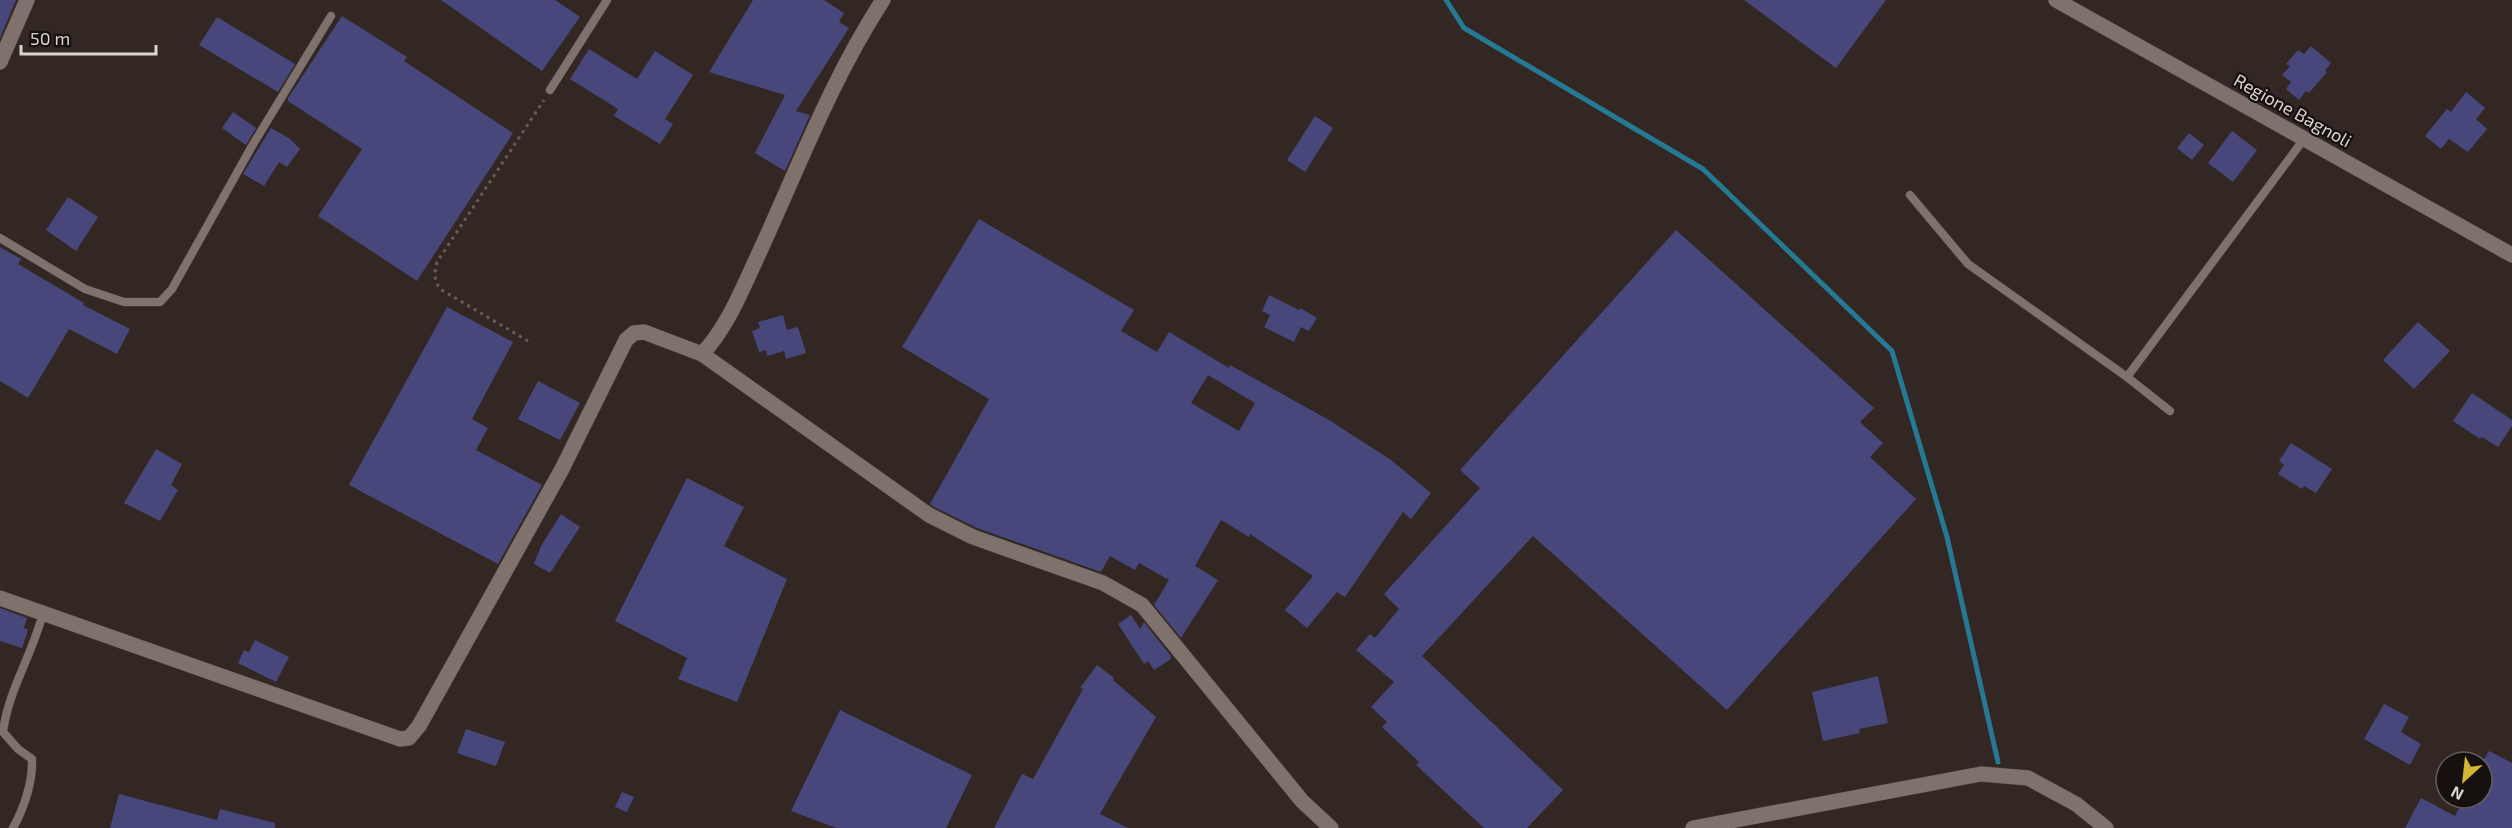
<svg xmlns="http://www.w3.org/2000/svg" width="2512" height="828" font-family="'Exo 2',sans-serif">
<rect width="100%" height="100%" fill="#322722"/>
<g fill="none" stroke-linecap="round" stroke-linejoin="round">
<path stroke="#257993" stroke-width="5" d="M1446,0L1464,28L1703,169L1892,351L1947,537L1998,762"/>
</g>
<g fill="#47477c" fill-rule="evenodd">
<path d="M0,0H16L0,38Z"/>
<path d="M441,0H555L580,17L542,71Z"/>
<path d="M753,0H824L844,13L839,22L849,28L796,111L810,115L785,171L755,153L785,95L709,72Z"/>
<path d="M1744,0H1886L1836,68Z"/>
<path d="M342,16L407,57L404,61L513,133L417,281L318,216L362,149L288,101V98Z"/>
<path d="M217,17L295,64L278,92L199,45Z"/>
<path d="M2311,46L2331,63L2325,71L2327,72L2309,93L2306,91L2299,100L2286,89L2291,82L2282,75L2290,66L2286,64L2298,50L2304,54Z"/>
<path d="M589,49L637,79L655,51L693,75L665,119L673,124L660,144L614,116L618,109L570,79Z"/>
<path d="M2466,92L2485,108L2476,119L2487,129L2468,152L2449,139L2441,149L2425,136L2447,109L2451,112Z"/>
<path d="M233,112L256,128L246,145L222,128Z"/>
<path d="M1315,116L1333,128L1305,172L1287,160Z"/>
<path d="M271,128L289,138L300,149L287,167L279,162L264,186L243,174Z"/>
<path d="M2232,131L2257,150L2233,182L2208,163Z"/>
<path d="M2189,133L2204,145L2192,160L2177,148Z"/>
<path d="M68,197L98,217L76,251L46,230Z"/>
<path d="M979,219L1134,310L1121,331L1157,352L1169,332L1229,368L1230,365L1329,420L1391,460L1431,493L1411,519L1403,512L1345,597L1337,592L1307,628L1285,610L1313,576L1250,534L1249,537L1221,520L1195,566L1218,580L1181,638L1154,605L1169,580L1139,563L1135,570L1110,556L1101,572L977,528L934,507L930,504L989,399L902,347ZM1208,375L1255,403L1239,431L1191,403Z"/>
<path d="M1676,230L1874,408L1860,422L1883,443L1870,457L1916,499L1727,710L1533,536L1422,656L1563,790L1527,828H1484L1416,765L1419,762L1382,727L1387,722L1371,707L1394,682L1356,650L1370,634L1375,638L1399,609L1384,594L1480,488L1460,470Z"/>
<path d="M0,247L21,259L18,264L84,303L83,305L130,329L117,354L69,329L28,398L0,381Z"/>
<path d="M1269,295L1299,310L1300,308L1317,318L1309,331L1301,327L1294,342L1264,327L1270,315L1262,311Z"/>
<path d="M447,307L513,342L472,419L488,428L476,450L542,485L498,564L349,485Z"/>
<path d="M783,315L787,330L798,327L806,353L786,359L784,351L767,356L766,350L759,352L752,331L760,328L758,322Z"/>
<path d="M2418,322L2450,351L2414,389L2383,360Z"/>
<path d="M538,381L580,403L560,440L518,419Z"/>
<path d="M2472,393L2512,420V426L2498,447L2482,437L2480,439L2453,421Z"/>
<path d="M2291,443L2332,469L2316,493L2304,486L2302,489L2278,474L2284,465L2279,461Z"/>
<path d="M156,449L182,464L171,485L178,490L160,521L124,503Z"/>
<path d="M687,478L744,507L724,546L787,579L737,702L678,679L687,658L615,621Z"/>
<path d="M561,514L580,527L550,573L534,564L541,546Z"/>
<path d="M0,608L27,618L24,628L28,630L22,648L0,641Z"/>
<path d="M1131,615L1140,629L1144,622L1170,655L1171,659L1154,670L1148,661L1144,664L1118,624Z"/>
<path d="M255,640L289,657L276,682L238,663L244,650L249,652Z"/>
<path d="M1097,665L1114,678L1113,680L1156,717L1100,814L1128,828H994L1022,774L1033,779L1083,689L1080,688Z"/>
<path d="M1878,676L1888,723L1859,729L1860,733L1823,741L1812,692Z"/>
<path d="M2384,704L2409,717L2401,732L2421,744L2410,765L2364,739Z"/>
<path d="M840,710L972,775L946,828H836L791,811Z"/>
<path d="M466,729L505,742L496,766L457,753Z"/>
<path d="M2489,751L2512,763V828H2405L2421,798L2455,816L2464,798H2482V763Z"/>
<path d="M622,792L634,797L627,812L615,807Z"/>
<path d="M119,794L217,820L220,809L275,823V828H110Z"/>
</g>
<g fill="none" stroke-linecap="round" stroke-linejoin="round">
<g stroke="#4c433e" stroke-width="9">
<g id="service">
<path d="M550,90L607,0"/>
<path d="M1910,195L1968,264L2127,377L2304,139"/>
<path d="M0,238L85,289L124,302H160L172,289L252,146L331,16"/>
<path d="M2127,377L2170,411"/>
<path d="M13,828C24,808 33,782 32,759L18,749L3,732C8,691 33,653 43,613"/>
</g>
</g>
<g stroke="#4c433e" stroke-width="16">
<g id="minor">
<path d="M2056,0L2512,255"/>
<path d="M0,62L27,0"/>
<path d="M702,354L929,515L973,537L1103,583L1142,605L1302,801L1331,828"/>
<path d="M0,598L400,739L409,738L419,726L562,469L626,340L634,333L644,332L702,354C728,327 744,285 760,251C799,166 832,78 883,0"/>
<path d="M1693,828L1981,774L2028,778L2076,804L2106,828"/>
</g>
</g>
<path stroke="#675e59" stroke-width="3" stroke-dasharray="3 4.5" stroke-linecap="butt" d="M528,341L440,289C434,280 434,273 437,262L544,100"/>
<use href="#service" stroke="#7f726c" stroke-width="8"/>
<use href="#minor" stroke="#7f726c" stroke-width="15"/>
</g>
<g text-anchor="middle" dominant-baseline="central" stroke-width="4.5" stroke-linejoin="round" paint-order="stroke">
<g font-size="18" fill="#dad3cf" stroke="#16110f">
<text transform="translate(2293 110) rotate(29)">Regione Bagnoli</text>
</g>
</g>
<g transform="translate(2464 780) rotate(207)"><circle r="28" fill="#16110f" stroke="#645f5c" stroke-width="1.5"/>
<path d="M0-4.5L10 22L0 15L-10 22Z" fill="#d5b534"/>
<text y="-9" font-size="16" font-weight="bold" text-anchor="middle" fill="#dad3cf">N</text>
</g>
<path d="M21 45v9h135v-9" fill="none" stroke="#dad3cf" stroke-width="3"/>
<text x="30" y="45" font-size="18" fill="#dad3cf" stroke="#16110f" stroke-width="4.5" paint-order="stroke">50 m</text>
</svg>
